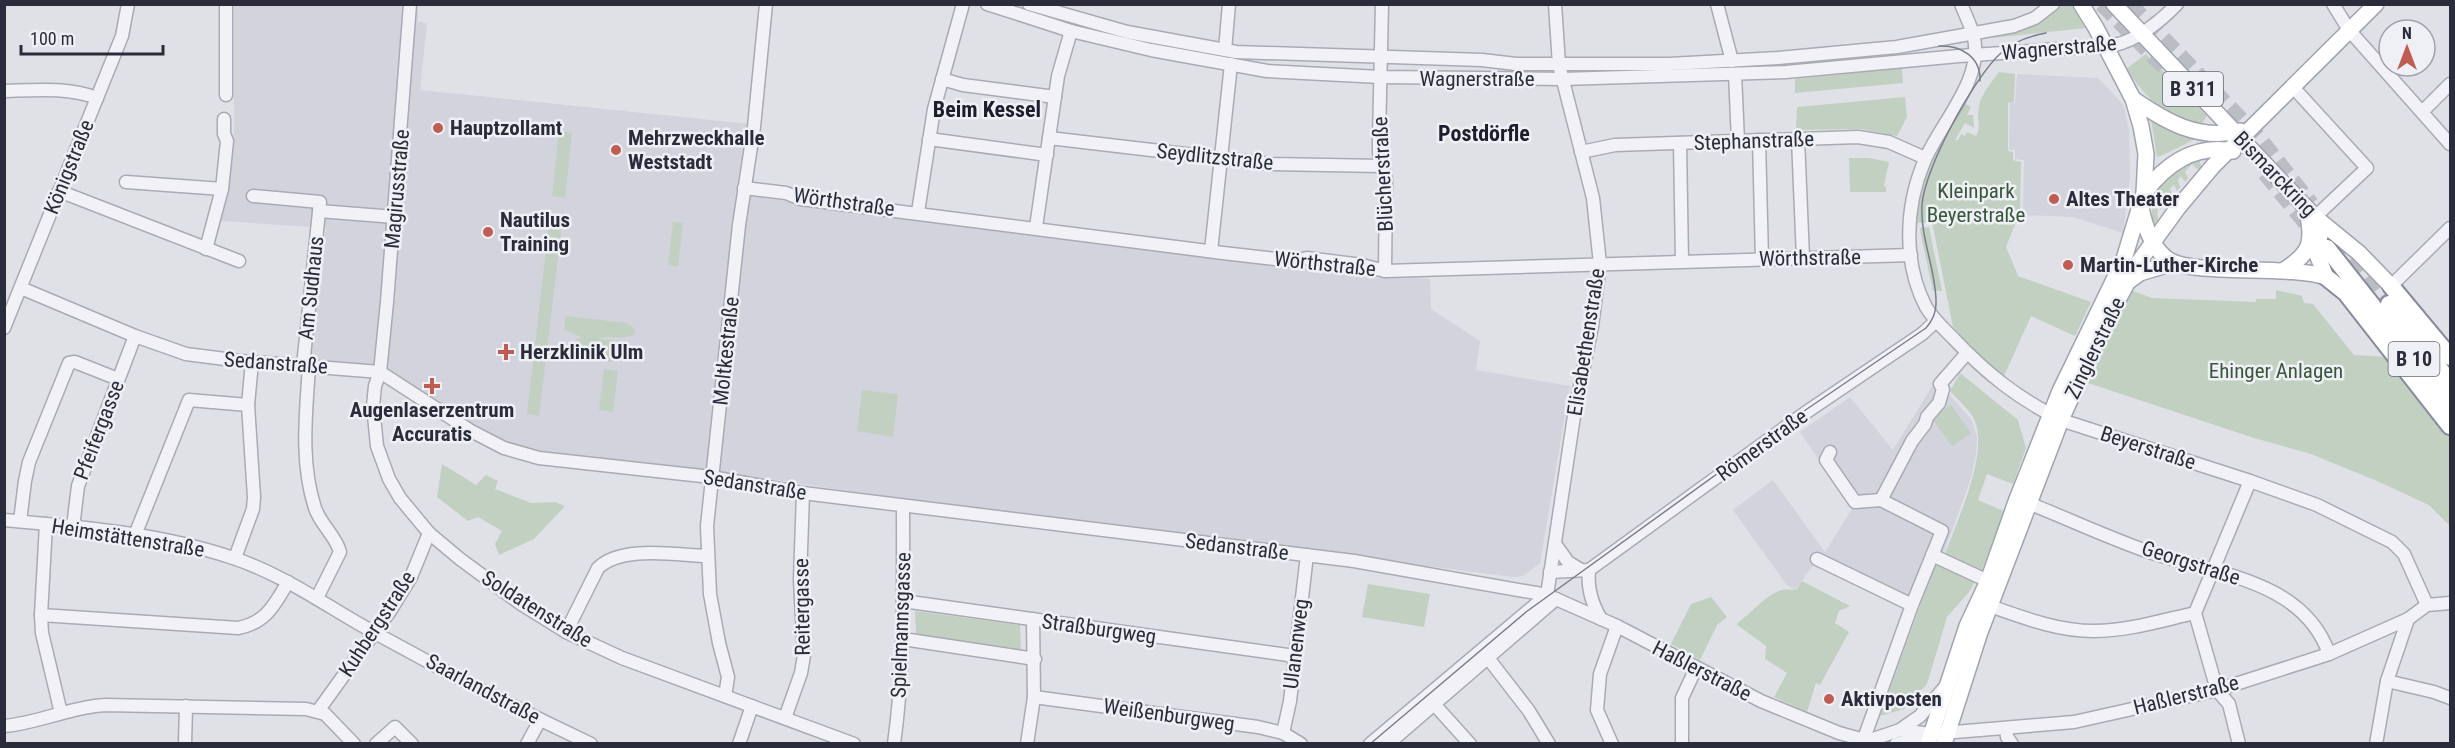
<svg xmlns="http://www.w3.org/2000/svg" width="2455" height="748" font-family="'Roboto Condensed',sans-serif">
<rect width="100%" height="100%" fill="#dfe1e7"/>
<g fill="#d2d3dc">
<path d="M234,5H418V22L427,23L420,90L759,125L753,186L763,198L1210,257L1430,279L1431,309L1480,341L1476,370L1570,386L1540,563L1523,576L1513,577L903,499L722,472L717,484L520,452L380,372L309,366L326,228L221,221L223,191L229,190L234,130Z"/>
<path d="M2017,74L2098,78L2123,104L2129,129L2130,177L2123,233L2073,217L2023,215L2024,160L2015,159V150H2009L2010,103H2015Z"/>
<path d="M1936,380L1971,419L1977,437L1976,454L1971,478L1943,555L1931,552L1911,602L1816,561L1795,590L1786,584L1733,510L1773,480L1825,552L1852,509L1800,432L1850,397L1893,450Z"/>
</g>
<g fill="#c2d0c2">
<path d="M2061,5H2071L2085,28L1993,38V35L2039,20Z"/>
<path d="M2146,54L2207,116L2201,125C2168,120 2144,96 2126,69Z"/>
<path d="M1902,68L1903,83L1795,93V79Z"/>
<path d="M1999,72L2015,74L2014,102L2008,103V151L2013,152V160L2021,162L2020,212L2006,247L2018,276L2091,302L2075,336L2031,316L2004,376L1986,362L1953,327L1932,222L1914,223L1922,174L1964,103L1971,107L1967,115H1973L1974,128L1965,123L1955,140H1958L1961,134L1965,136L1967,132L1976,136C1982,126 1976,118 1979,107C1981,94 1991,83 1999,72Z"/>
<path d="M1905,97L1907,117L1897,136L1861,129L1796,130L1797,107Z"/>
<path d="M2151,119L2198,137C2194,140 2160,157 2157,157Z"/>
<path d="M559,131L572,133L565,198L552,196Z"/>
<path d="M2198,157L2202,168L2197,169L2192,164L2185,172L2188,178L2185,182L2181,176L2178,180L2180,187L2177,191L2174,185L2170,189L2173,196L2169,200L2167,193L2163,197L2164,206L2160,210L2159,203L2157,205L2158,220L2153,225C2147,191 2170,170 2198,157Z"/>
<path d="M1849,158H1869L1889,162L1884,186L1886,187V192H1850Z"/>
<path d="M550,215L563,216L539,416L527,414Z"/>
<path d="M673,222L683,223L678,266L668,265Z"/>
<path d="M1929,227L1942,291H1933L1921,235L1920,228Z"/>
<path d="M2128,289L2152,298L2256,302V299H2276V290L2302,296L2304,303L2313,304L2354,355L2390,357L2450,436V526L2429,505L2377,481L2311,454L2254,438L2082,381Z"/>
<path d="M566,316L626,323L634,328L635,334C622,341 610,334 598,339L619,341L618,362L575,359L577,338H583L564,329Z"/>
<path d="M604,369L618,371L613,412L599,410Z"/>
<path d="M1960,373L2018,420L2026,448L2013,484L1987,474L1978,500L2004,511L1981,573L1945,554C1957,521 1990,452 1974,419C1969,409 1957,399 1950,391Z"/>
<path d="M862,390L898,394L893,437L857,431Z"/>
<path d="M1951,405L1971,433L1952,446L1932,418Z"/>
<path d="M442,464L476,485L486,475L498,481L495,489L531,503L555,502L565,506L534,539L499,555L495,544L502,531L478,517L468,521L437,497Z"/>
<path d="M1936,562L1975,581L1969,592L1947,617L1927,684L1904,709L1880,716Z"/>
<path d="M1802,581L1850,606L1839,611L1835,623L1849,632L1820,685L1816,683L1807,712L1774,697L1787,673L1765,659L1766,646L1736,624C1750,615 1766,594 1782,590C1786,589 1792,590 1796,590Z"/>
<path d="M1368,584L1430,594L1424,627L1362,617Z"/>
<path d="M1711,597L1727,617L1717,625L1700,660L1671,644L1691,604Z"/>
<path d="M915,611L1020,625L1021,650L916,634Z"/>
</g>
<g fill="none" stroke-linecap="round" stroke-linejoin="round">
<g stroke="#bbbdc5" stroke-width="16" stroke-dasharray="16 8" stroke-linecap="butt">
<path d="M2102,4L2173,76"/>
<path d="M2130,4L2259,138L2311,204"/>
<path d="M2265,173L2313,232"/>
<path d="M2338,239L2389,304"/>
</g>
<g stroke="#a9abb4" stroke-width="15">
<g id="minor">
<path d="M226,4V95"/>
<path d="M410,4L387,302L380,372L375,386L373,406L377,446L389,479L400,498L429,533L460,559L521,604L566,632L622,658L854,744"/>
<path d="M987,4L1071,31L1151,50L1267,71L1380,77L1562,79L1786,72L1959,56L2114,45C2136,41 2161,21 2177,4"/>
<path d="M1029,4L1127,32L1236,52L1482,60L1516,64H1670L1778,58L1897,47L2014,26L2035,18L2053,4"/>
<path d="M1382,4L1379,139V153L1386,180L1385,271"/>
<path d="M1717,4L1732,61"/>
<path d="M1961,4C1965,14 1970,24 1973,34C1986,78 1940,123 1924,162C1905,207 1903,263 1926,307C1933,319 1943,328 1953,338C1986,373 2017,398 2061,420L2250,481L2317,505L2392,542L2404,554L2427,605"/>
<path d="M2333,4L2349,30L2450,144"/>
<path d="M1225,50L1229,4"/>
<path d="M1735,74L1738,141"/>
<path d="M942,79L963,85L1055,97"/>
<path d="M2292,86L2367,168L2315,217"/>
<path d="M4,91C36,90 68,87 97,98"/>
<path d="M2422,112L2450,84"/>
<path d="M1049,138L1271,164L1382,166"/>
<path d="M929,139L1047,155"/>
<path d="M1798,139L1803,258"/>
<path d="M1759,140L1762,259"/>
<path d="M1680,143L1682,261"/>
<path d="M1581,152L1615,145L1858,137L1889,142L1925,158"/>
<path d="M126,182L222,189"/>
<path d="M744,188L786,193L801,199L1223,253L1293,261L1307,258L1362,265L1385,271L1911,255"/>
<path d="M59,191L239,261"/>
<path d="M253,196L320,202L303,366"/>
<path d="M319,211L395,217"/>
<path d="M918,212L934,109L963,4"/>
<path d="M1036,227L1058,76L1071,31"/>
<path d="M206,249L222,189L227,141L224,134V119"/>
<path d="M1211,251L1231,64"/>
<path d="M2391,286L2450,228"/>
<path d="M21,288L135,336L186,354L241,361L380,372L471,431L504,448L539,458L711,477L803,493L1354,561L1547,595L1617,626L1761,701L1839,733L1879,744"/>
<path d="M4,328L122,36L128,4"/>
<path d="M309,366C306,414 300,462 315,508C320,524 336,536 340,552L317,598"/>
<path d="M1830,452L1826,460L1855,502L1881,500L1942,531L1912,605L1862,744"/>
<path d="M1881,500L1912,441L1925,424L1927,417L1939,403L1943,389L1940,384L1967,353"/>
<path d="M2023,501C2067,518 2110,539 2155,554C2217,574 2304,581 2329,654"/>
<path d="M4,520C81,527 160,533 233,558C285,575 329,608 377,634C447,673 519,710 591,744"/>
<path d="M20,521L25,481L29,462L69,363L75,362L118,379"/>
<path d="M46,524L41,615L42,633L61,713"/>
<path d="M73,527L78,486L135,336"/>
<path d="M135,535L189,400L248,405"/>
<path d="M1555,544L1568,562L1581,570"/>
<path d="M1932,555L1988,581"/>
<path d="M235,558L253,509L254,497L248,405L252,362"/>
<path d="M1817,559L1912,605"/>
<path d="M1589,570L1805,413L1922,334L1936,321"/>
<path d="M1589,570C1587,588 1592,604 1601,619"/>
<path d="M1550,572L1589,570"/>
<path d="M903,601L1295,656"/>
<path d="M1990,606C2024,618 2058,631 2094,631C2128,631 2163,620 2195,613"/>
<path d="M41,615L238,628C266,623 275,604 288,582"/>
<path d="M566,632L598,568C622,545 675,555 707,556"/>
<path d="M903,639L1035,659"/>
<path d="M1488,658L1529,711L1549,744"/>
<path d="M2387,681L2434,692L2450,698"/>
<path d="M725,696L728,677L719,643L710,594L707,526L739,225L754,127L766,4"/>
<path d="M1034,697L1258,727L1283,733L1301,744"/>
<path d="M1434,704L1470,744"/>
<path d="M318,711L390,611L411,577L429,533"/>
<path d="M785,718L801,673L804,655L800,580L803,493"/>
<path d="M4,726C39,723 70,707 105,705L306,709L325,714L354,744"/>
<path d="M2006,729L2007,737L2012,744"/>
<path d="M1900,730L1920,716L1945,687"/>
<path d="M1283,733L1290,701L1307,555"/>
<path d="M1870,740L1900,730L1931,734"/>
<path d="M185,744L186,706"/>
<path d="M376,744L395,727L412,744"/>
<path d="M527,744L540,720"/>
<path d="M739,744L752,706"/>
<path d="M894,744C905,665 903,585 903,506"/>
<path d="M1027,744L1034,697L1033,619"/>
<path d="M1370,744L1547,595L1574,416L1592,326L1600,264L1593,198L1559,65L1555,4"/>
<path d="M1388,744L1556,599"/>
<path d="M1612,744L1597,710L1600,674L1617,626"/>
<path d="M1682,744V698L1696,668"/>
<path d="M1896,744L1931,734L2074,722L2217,690L2329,654L2408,619L2427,605L2450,603"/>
<path d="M2239,744L2229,704L2217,690L2195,613L2250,481"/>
<path d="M2376,744L2387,681L2408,619"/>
</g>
</g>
<g stroke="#a0a3b1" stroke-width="18">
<g id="major">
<path d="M2114,4L2315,217L2359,253L2391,286"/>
<path d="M2133,99C2165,121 2198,141 2240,131"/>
<path d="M2144,193C2166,164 2194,144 2233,151"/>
<path d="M2141,208C2145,226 2151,246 2166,258C2188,277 2288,264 2326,277"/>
<path d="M2320,236L2316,252L2326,277"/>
<path d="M2284,270C2314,251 2312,241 2307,208"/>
<path d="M2129,281L2140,273L2173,263"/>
<path d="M1928,744L1967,626L1988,581L2017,499L2060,391L2124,259L2144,193L2146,154L2141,126L2133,99L2096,28L2081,4"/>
<path d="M1944,744L1980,632L2061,420L2101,331L2138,263L2177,209L2213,166L2376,4"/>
</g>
</g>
<g stroke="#898b9c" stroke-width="20">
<g id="highway">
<path d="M2327,248L2450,404"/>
<path d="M2326,277L2346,293L2450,426"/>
<path d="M2391,286L2450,357"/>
<path d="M2389,304L2450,382"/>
</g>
</g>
<use href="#minor" stroke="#f2f2f6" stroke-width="12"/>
<use href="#major" stroke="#fff" stroke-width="15"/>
<use href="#highway" stroke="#fff" stroke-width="16"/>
<g stroke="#7b7d8f" stroke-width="1.5">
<path d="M1939,46C1961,45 1981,57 1980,81"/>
<path d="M1370,744L1526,612L1804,411L1926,328C1932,321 1936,313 1936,304C1937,272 1920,239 1922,205C1924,169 1974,77 2001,53C2014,41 2030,36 2046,33"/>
</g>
</g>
<g fill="#bf5d52" stroke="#eff0f5" stroke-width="2">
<circle cx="438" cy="128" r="6"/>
<circle cx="616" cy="150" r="6"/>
<circle cx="2054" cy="199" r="6"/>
<circle cx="488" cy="232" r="6"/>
<circle cx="2068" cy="265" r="6"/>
<path d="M503 343h6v6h6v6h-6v6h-6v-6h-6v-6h6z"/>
<path d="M429 377h6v6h6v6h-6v6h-6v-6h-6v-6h6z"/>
<circle cx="1829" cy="699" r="6"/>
</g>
<g text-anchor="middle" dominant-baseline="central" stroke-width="5" stroke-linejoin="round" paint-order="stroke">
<g fill="#eff0f5" stroke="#656774" stroke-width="1.5">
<rect x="2163" y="72" width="60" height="34" rx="4.5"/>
<rect x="2388.5" y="342" width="51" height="34" rx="4.5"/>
</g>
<g font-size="20" font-weight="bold" fill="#2a2c3c">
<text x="2193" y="89">B 311</text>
<text x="2414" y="359">B 10</text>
</g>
<g font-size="21" fill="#2a2c3c" stroke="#eff0f5">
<text transform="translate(2059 48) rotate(-5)">Wagnerstraße</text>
<text x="1477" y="79">Wagnerstraße</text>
<text transform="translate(1754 141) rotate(-2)">Stephanstraße</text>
<text transform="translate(1215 157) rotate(6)">Seydlitzstraße</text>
<text transform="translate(69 167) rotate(-68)">Königstraße</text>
<text transform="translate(1383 174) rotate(-93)">Blücherstraße</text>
<text transform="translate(2275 174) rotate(46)">Bismarckring</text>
<text transform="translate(397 189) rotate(-85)">Magirusstraße</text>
<text transform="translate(844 202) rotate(8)">Wörthstraße</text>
<text transform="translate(1810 258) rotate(-1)">Wörthstraße</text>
<text transform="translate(1325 264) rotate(6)">Wörthstraße</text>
<text transform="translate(311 288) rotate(-84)">Am Sudhaus</text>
<text transform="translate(1586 342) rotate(-81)">Elisabethenstraße</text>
<text transform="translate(2095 348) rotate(-64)">Zinglerstraße</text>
<text transform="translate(726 351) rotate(-84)">Moltkestraße</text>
<text transform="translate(276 363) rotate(4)">Sedanstraße</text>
<text transform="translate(99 430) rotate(-69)">Pfeifergasse</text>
<text transform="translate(1762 445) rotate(-36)">Römerstraße</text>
<text transform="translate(2148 448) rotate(18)">Beyerstraße</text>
<text transform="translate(755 485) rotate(9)">Sedanstraße</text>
<text transform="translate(128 538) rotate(9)">Heimstättenstraße</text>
<text transform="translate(1237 547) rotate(7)">Sedanstraße</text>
<text transform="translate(2191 563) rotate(18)">Georgstraße</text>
<text transform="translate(802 607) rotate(-91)">Reitergasse</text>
<text transform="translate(537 609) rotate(32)">Soldatenstraße</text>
<text transform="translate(377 624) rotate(-57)">Kuhbergstraße</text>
<text transform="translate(901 625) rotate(-88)">Spielmannsgasse</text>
<text transform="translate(1099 629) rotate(8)">Straßburgweg</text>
<text transform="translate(1296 644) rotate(-83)">Ulanenweg</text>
<text transform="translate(1702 671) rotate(27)">Haßlerstraße</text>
<text transform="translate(483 689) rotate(28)">Saarlandstraße</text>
<text transform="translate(2186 695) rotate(-14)">Haßlerstraße</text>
<text transform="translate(1169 715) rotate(8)">Weißenburgweg</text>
</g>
<g font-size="21" font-weight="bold" fill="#2a2c3c" stroke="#eff0f5" text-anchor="start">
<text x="450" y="128">Hauptzollamt</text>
<text x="628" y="138">Mehrzweckhalle<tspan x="628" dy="24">Weststadt</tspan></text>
<text x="2066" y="199">Altes Theater</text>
<text x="500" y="220">Nautilus<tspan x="500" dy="24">Training</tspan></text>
<text x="2080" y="265">Martin-Luther-Kirche</text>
<text x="520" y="352">Herzklinik Ulm</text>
<text x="432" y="410" text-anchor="middle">Augenlaserzentrum<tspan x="432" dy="24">Accuratis</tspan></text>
<text x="1841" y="699">Aktivposten</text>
</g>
<g font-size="21" fill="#39563b" stroke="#eff0f5">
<text x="1976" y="191">Kleinpark<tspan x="1976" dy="24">Beyerstraße</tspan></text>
<text x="2276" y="371">Ehinger Anlagen</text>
</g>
<g font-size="22" font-weight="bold" fill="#1c1e2d" stroke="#eff0f5">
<text x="987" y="109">Beim Kessel</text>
<text x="1484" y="133">Postdörfle</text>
</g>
</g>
<rect width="2455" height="748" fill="none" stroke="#2a2c3c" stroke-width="12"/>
<g transform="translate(2407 48)"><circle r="28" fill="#eff0f5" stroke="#a0a2ab" stroke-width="1.5"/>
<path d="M0-4.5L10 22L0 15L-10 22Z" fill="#bf5d52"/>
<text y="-9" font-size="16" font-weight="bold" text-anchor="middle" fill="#2a2c3c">N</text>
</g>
<path d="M21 45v9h142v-9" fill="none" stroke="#2a2c3c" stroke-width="3"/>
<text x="30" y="45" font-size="18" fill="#2a2c3c" stroke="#eff0f5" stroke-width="4.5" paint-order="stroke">100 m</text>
</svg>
